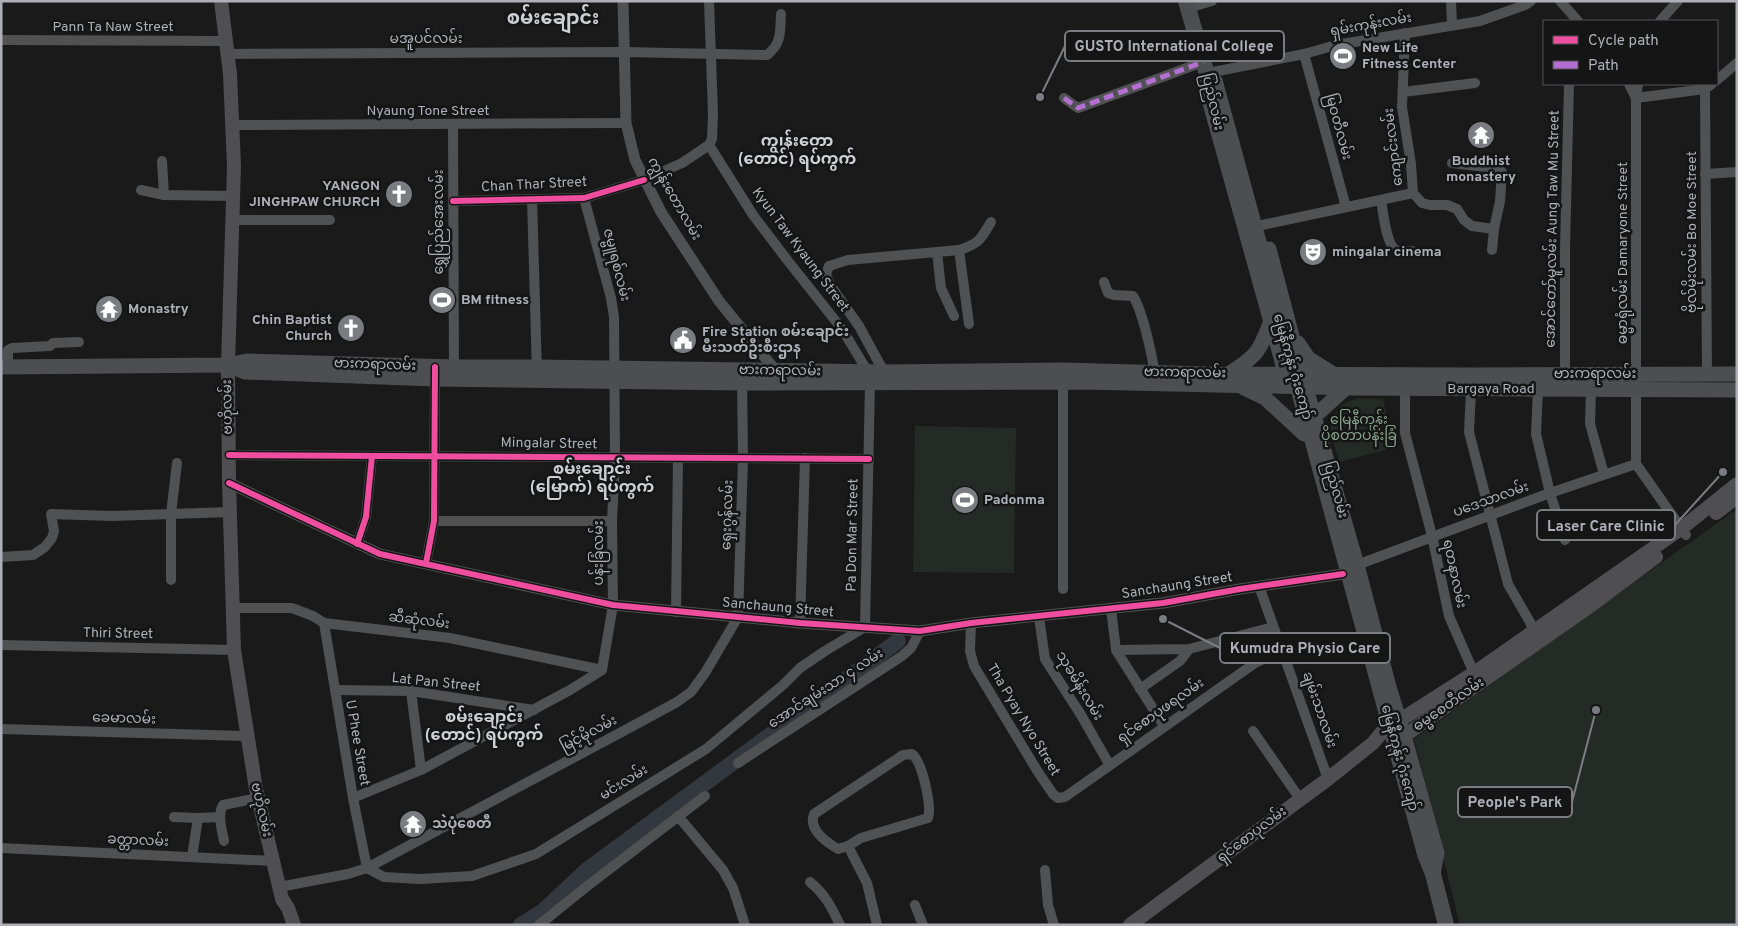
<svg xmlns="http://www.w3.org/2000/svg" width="1738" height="926" font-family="Overpass,'Noto Sans Myanmar',sans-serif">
<rect width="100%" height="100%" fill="#1a1a1b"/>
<g fill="#242a25">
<path d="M1358,398L1383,399L1394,448L1339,462L1328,422L1342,404Z"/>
<path d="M915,426L1016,428L1014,573L913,572Z"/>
<path d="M1737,509V925H1460L1414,739Z"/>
</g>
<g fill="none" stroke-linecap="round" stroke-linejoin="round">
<path stroke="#33383f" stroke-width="16" d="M521,925L542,912L587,870L898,641"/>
<g stroke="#505153" stroke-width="10">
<path d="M1451,1L1452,25"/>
<path d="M1560,1L1578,21"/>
<path d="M1195,6L1212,1"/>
<path d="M1660,21L1678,1"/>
<path d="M1,40L225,41"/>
<path d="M228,54L625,52L767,55C782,43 780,32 781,14"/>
<path d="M1304,54L1346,207"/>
<path d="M1213,72L1304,54L1336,45L1480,21L1525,5L1531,1"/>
<path d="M1717,80L1737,63"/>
<path d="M1629,84L1636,98L1705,89L1712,84"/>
<path d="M1638,84L1636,98V464L1686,535"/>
<path d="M1705,89L1707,374"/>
<path d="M1403,92L1475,83"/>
<path d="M1064,98L1078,108L1203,62"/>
<path d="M232,125L626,123"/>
<path d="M453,125L454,371"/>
<path d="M709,145L753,215L788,261L842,329L868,372"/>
<path d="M709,145L712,139L713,114L709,1"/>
<path d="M162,161L164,195"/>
<path d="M1452,163L1495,168L1502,172L1500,201L1494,229"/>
<path d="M1705,174L1737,172"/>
<path d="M141,190L164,195L233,196"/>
<path d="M1413,193L1422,203L1430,205H1447L1457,209L1464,220L1472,226L1494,229L1492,250"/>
<path d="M532,199L537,373"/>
<path d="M1381,200C1383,211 1386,245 1396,250C1400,253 1407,251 1412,251"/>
<path d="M453,201L584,198L644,180L682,163L709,145"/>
<path d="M233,220H330"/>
<path d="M1262,225L1413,193L1411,164L1402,107L1405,33"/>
<path d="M959,250L969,324"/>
<path d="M937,252L941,288L954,316"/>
<path d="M1104,282L1108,293L1114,295L1133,296C1143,312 1153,358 1155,377"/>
<path d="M8,367V350L12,348L50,346L53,343L79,342"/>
<path d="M884,372L859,326L830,285L826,274L829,266L848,260L959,250C979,244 981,239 991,222"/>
<path d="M1565,374V249L1569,84"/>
<path d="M1063,376V589"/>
<path d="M1405,389V433L1432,536L1449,616L1474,673"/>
<path d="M1538,389L1536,434L1550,493L1565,540"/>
<path d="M1591,389L1590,424L1604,474"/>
<path d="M1471,390L1469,432L1508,584L1535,631"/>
<path d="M229,455L869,459"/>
<path d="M434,521H612"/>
<path d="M357,544L366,517L372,456"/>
<path d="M1,557L33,555L45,547L52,538L54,531L51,514L112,516L230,512"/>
<path d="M426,563L434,521L435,373"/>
<path d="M1357,565L1550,493L1636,464"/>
<path d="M171,580V514L177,463"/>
<path d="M1259,586L1328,779"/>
<path d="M233,608H292L313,616L324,623L450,638L602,670"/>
<path d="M1111,609L1116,650L1164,726"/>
<path d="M676,612L678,458"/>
<path d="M1039,617L1045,659L1081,715L1109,764"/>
<path d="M324,623L353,798L367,868"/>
<path d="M800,623L805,458"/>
<path d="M971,623L970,651L974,666L1038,772L1053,794L1058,798L1065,797L1255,663L1283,650"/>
<path d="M1,645L234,650"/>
<path d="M1116,650L1189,649L1273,627"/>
<path d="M1140,689L1180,661L1189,649"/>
<path d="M335,690L411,691L534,710"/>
<path d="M411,691L421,770"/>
<path d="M1,729L246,736"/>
<path d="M1253,731L1300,799"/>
<path d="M912,754C922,761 932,806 928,818L861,838L848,846L838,849C826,842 808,829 814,814L903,755Z"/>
<path d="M738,763L902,656L911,648L920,631"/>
<path d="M353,798L421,770L570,690L602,670L613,605L612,521L615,458L614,317L611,298L584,198"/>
<path d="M678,816L723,870L733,888L745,925"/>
<path d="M174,817L198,818L220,817"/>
<path d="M224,841C222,830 217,815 223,805L258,798"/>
<path d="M848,846L867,883L877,925"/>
<path d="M1,848L273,861"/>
<path d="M192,857L198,818"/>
<path d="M367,868L384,877L420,879L472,876L536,854L706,749L783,685L800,668L825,651L865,627L870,383"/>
<path d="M1045,870L1048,905L1054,925"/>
<path d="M810,882C825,894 832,908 840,925"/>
<path d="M279,887L348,874L367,868L631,727L677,702L691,692L705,673L738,617L743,459L742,379"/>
<path d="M915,905L923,925"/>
<path d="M539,925L586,887L705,796"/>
</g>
<g stroke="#505153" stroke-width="11">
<path d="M623,1L626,123L635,160L661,212L719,301L776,371L777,376"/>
<path d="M229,483L380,554L613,605L800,623L920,631L971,623L1163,603L1240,589L1343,574"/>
</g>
<g stroke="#4f4f52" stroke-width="14">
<path d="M221,1L230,74L234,166L228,365L229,483L234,650L256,789L282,899L288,908L294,925"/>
<path d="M1716,513L1737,497"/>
<path d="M1396,739L1404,736L1593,604L1656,557"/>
<path d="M1130,925L1328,779L1373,743L1383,731L1474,673L1682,528L1737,484"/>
</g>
<g stroke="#4d4e51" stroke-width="15">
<path d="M1207,74L1205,85L1288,383"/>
<path d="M1269,249L1302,374L1357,565L1389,687L1404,736L1437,853L1433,874"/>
<path d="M1298,343L1308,358L1332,373"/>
<path d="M228,365L245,372L435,379L741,383L1083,382L1356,388L1737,390"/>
<path d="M1,367L228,365L247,361L454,367H536L884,372L1063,370L1206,374L1470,375L1737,374"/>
<path d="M1230,373C1258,355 1259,352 1271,321"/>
<path d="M1244,388L1265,398L1304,434"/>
<path d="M1315,416L1347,387"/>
</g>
<g stroke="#4d4e50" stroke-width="16">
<path d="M1186,1L1207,74L1215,82"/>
<path d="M1425,854L1433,874L1446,925"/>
</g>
<path stroke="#4d4e50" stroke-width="16" d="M1215,82L1425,854"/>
<path stroke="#b36fd0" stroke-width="5" stroke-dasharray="10 5" stroke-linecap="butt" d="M1064,98L1078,108L1203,62"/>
<g stroke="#151516" stroke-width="9">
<g id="cycleway">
<path d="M453,201L584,198L644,180"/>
<path d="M229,455L869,459"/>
<path d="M229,483L380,554L613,605L800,623L920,631L971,623L1163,603L1240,589L1343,574"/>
<path d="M357,544L366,517L372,456"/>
<path d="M426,563L434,521L435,367"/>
</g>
</g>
<use href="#cycleway" stroke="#ef4d9e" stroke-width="6"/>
</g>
<defs>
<g id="stadium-disc" transform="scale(1.4375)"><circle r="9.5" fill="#7a7c82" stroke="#151516"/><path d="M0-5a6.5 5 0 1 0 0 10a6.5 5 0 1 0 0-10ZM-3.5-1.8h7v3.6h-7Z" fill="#fff"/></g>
<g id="temple-disc" transform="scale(1.4375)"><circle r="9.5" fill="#7a7c82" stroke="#151516"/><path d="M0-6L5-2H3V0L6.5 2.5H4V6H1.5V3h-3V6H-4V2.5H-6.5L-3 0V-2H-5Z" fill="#fff"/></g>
<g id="church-disc" transform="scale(1.4375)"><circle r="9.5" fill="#7a7c82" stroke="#151516"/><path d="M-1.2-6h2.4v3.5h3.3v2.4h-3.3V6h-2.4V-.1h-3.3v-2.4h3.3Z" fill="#fff"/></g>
<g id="theatre-disc" transform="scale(1.4375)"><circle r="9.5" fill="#7a7c82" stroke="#151516"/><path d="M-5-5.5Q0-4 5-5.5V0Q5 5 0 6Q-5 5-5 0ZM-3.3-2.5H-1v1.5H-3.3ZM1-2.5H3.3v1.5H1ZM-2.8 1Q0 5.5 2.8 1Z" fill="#fff"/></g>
<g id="civic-disc" transform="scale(1.4375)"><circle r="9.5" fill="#7a7c82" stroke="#151516"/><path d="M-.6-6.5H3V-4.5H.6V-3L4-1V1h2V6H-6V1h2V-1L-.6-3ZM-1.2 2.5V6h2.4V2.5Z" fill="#fff"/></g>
</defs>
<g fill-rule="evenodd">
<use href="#stadium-disc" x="1343" y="56"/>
<use href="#temple-disc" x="1481" y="135"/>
<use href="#church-disc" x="399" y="194"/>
<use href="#theatre-disc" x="1313" y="252"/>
<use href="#stadium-disc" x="442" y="300"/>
<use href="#temple-disc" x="109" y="309"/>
<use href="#church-disc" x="351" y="328"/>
<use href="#civic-disc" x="683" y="340"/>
<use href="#stadium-disc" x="965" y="500"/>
<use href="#temple-disc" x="413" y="824"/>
</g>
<g text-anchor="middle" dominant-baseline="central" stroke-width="5" stroke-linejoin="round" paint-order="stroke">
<g font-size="14" fill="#aeb0b9" stroke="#151516">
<text transform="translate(1371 25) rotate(-10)">ရှမ်းကုန်းလမ်း</text>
<text x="113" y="27">Pann Ta Naw Street</text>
<text x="426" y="39">မအူပင်လမ်း</text>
<text transform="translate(1212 102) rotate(77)">ပြည်လမ်း</text>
<text x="428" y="111">Nyaung Tone Street</text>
<text transform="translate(1338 127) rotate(75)">မြဝတီလမ်း</text>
<text transform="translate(1394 147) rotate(-97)">ကျောင်းလမ်း</text>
<text transform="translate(534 185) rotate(-3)">Chan Thar Street</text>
<text transform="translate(674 199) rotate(60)">ကျွန်းတောလမ်း</text>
<text transform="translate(439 222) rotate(-90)">ရွှေပြည်အေးလမ်း</text>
<text transform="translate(1553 229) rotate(-89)">အောင်တော်မူလမ်း Aung Taw Mu Street</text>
<text transform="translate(1692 232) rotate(-90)">ဗိုလ်မိုးလမ်း Bo Moe Street</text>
<text transform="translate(800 250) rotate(53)">Kyun Taw Kyaung Street</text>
<text transform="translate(1623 253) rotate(-90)">ဓမ္မာရုံလမ်း Damaryone Street</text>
<text transform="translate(616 265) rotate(76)">ဇမ္ဗူရစ်လမ်း</text>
<text transform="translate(375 365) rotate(2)">ဗားကရာလမ်း</text>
<text transform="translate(1292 367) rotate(74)">မြေနီကုန်း ဂုံးကျော်</text>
<text transform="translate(780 371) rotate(1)">ဗားကရာလမ်း</text>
<text transform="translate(1185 373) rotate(1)">ဗားကရာလမ်း</text>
<text x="1595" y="374">ဗားကရာလမ်း</text>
<text x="1491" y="389">Bargaya Road</text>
<text transform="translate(228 407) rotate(-91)">ဗဟိုလမ်း</text>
<text transform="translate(549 444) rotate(1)">Mingalar Street</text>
<text transform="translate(1335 490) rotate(74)">ပြည်လမ်း</text>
<text transform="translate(1491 500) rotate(-20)">ပဒေသာလမ်း</text>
<text transform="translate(728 515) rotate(-88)">ရှေးဂွန်လမ်း</text>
<text transform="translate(853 535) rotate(-89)">Pa Don Mar Street</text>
<text transform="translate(599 553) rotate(-90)">ပန်းခြံလမ်း</text>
<text transform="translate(1454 574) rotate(78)">ရတနာလမ်း</text>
<text transform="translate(1177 586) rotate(-9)">Sanchaung Street</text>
<text transform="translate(778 608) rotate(5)">Sanchaung Street</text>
<text transform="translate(419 621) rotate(7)">ဆီဆုံလမ်း</text>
<text transform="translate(118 634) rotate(1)">Thiri Street</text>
<text transform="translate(436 683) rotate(6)">Lat Pan Street</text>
<text transform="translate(1079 686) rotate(59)">သုခမိန်းလမ်း</text>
<text transform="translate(826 689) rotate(-33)">အောင်ချမ်းသာ ၄ လမ်း</text>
<text transform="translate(1449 705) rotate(-35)">ဓမ္မစေတီလမ်း</text>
<text transform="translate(1319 710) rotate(71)">ချမ်းသာလမ်း</text>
<text transform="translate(1161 711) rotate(-35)">ရှင်စောပုဖရလမ်း</text>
<text transform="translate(124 719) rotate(2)">ခေမာလမ်း</text>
<text transform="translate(1023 720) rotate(59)">Tha Pyay Nyo Street</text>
<text transform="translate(589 734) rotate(-28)">မြင့်မိုလမ်း</text>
<text transform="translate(357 743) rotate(80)">U Phee Street</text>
<text transform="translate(1399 758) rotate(75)">မြေနီကုန်း ဂုံးကျော်</text>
<text transform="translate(624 783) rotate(-32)">မင်းလမ်း</text>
<text transform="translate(261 810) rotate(77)">ဗဟိုလမ်း</text>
<text transform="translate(1252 835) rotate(-37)">ရှင်စောပုလမ်း</text>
<text transform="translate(138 841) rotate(3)">ခတ္တာလမ်း</text>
</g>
<g font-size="14" font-weight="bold" fill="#aeb0b9" stroke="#151516" text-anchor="start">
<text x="1362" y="48">New Life<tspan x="1362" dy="16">Fitness Center</tspan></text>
<text x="1481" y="161" text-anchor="middle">Buddhist<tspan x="1481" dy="16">monastery</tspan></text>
<text x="380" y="186" text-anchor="end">YANGON<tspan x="380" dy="16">JINGHPAW CHURCH</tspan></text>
<text x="1332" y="252">mingalar cinema</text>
<text x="461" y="300">BM fitness</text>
<text x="128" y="309">Monastry</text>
<text x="332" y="320" text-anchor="end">Chin Baptist<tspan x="332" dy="16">Church</tspan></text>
<text x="702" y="332">Fire Station စမ်းချောင်း<tspan x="702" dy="16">မီးသတ်ဦးစီးဌာန</tspan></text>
<text x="984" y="500">Padonma</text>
<text x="432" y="824">သဲပုံစေတီ</text>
</g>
<g font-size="14" fill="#87a28b" stroke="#151516">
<text x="1359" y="420">မြေနီကုန်း<tspan x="1359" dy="16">ပိုစတာပန်းခြံ</tspan></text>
</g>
<g font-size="16" font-weight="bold" fill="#ced0d6" stroke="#151516">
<text x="797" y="142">ကျွန်းတော<tspan x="797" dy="18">(တောင်) ရပ်ကွက်</tspan></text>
<text x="592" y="470">စမ်းချောင်း<tspan x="592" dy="18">(မြောက်) ရပ်ကွက်</tspan></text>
<text x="484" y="718">စမ်းချောင်း<tspan x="484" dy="18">(တောင်) ရပ်ကွက်</tspan></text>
</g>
<g font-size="19" font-weight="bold" fill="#ced0d6" stroke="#151516">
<text x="553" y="19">စမ်းချောင်း</text>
</g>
</g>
<path fill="none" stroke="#7a7c82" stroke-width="2" d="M1040 97L1065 46M1723 472L1675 525M1163 619L1220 648M1596 710L1572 802"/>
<g fill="#7a7c82" stroke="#151516" stroke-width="2">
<circle cx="1040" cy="97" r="5"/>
<circle cx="1723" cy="472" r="5"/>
<circle cx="1163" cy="619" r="5"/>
<circle cx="1596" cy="710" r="5"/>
</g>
<g fill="#151516" stroke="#7a7c82" stroke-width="2">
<rect x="1065" y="31" width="219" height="30" rx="5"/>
<rect x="1537" y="510" width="138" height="30" rx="5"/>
<rect x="1220" y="633" width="170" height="30" rx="5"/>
<rect x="1458" y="787" width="114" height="30" rx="5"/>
</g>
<g font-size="15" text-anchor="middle" font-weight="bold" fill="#aeb0b9">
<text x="1174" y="51">GUSTO International College</text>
<text x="1606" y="531">Laser Care Clinic</text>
<text x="1305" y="653">Kumudra Physio Care</text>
<text x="1515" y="807">People's Park</text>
</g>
<rect width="1738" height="926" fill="none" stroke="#aeb0b9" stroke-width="5"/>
<rect x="1543" y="20" width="175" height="65" fill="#151516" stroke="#525357"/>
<rect x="1553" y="36" width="25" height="8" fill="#ef4d9e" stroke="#525357"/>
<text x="1588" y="45" font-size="15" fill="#aeb0b9">Cycle path</text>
<rect x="1553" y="61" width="25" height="8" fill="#b36fd0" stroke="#525357"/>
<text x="1588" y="70" font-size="15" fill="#aeb0b9">Path</text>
</svg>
